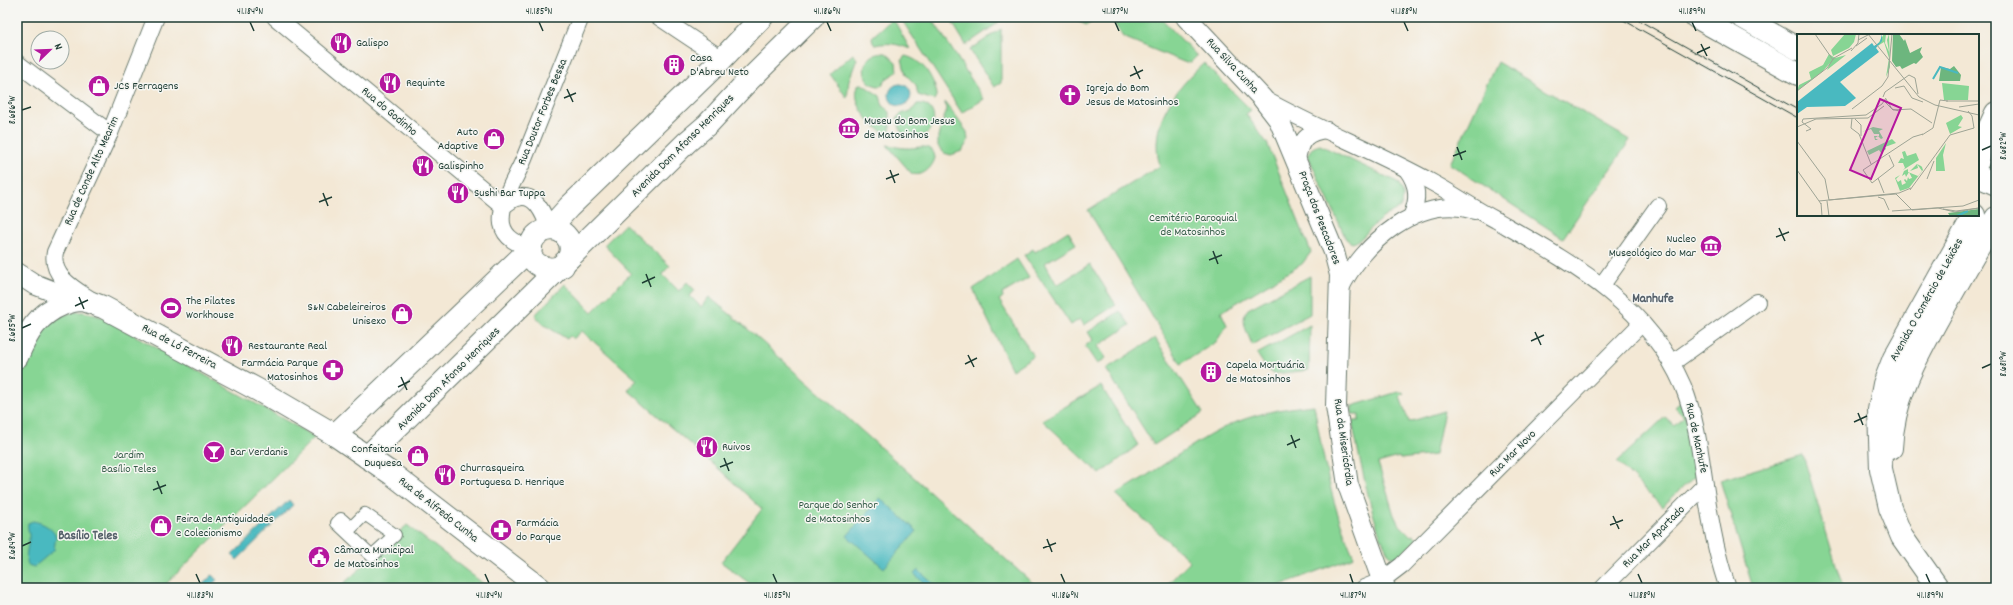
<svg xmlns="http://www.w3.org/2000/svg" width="2013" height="605" font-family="Dekko,sans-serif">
<rect width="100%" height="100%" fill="#f6f6f2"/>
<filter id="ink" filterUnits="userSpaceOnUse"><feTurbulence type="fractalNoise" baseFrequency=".025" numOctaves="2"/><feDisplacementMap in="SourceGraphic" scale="8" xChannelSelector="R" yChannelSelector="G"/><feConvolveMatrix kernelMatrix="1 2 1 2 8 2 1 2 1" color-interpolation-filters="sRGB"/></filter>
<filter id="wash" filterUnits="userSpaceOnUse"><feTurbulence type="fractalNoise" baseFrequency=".012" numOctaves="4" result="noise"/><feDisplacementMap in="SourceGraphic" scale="16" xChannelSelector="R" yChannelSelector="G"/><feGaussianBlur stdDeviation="0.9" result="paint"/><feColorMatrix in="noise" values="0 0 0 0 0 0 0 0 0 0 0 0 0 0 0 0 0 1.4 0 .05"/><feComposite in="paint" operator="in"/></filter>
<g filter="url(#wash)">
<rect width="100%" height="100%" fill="#f3e8d5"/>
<g fill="#87d594" stroke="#538964">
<path d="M900,17H931L984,99L962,113Z"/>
<path d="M949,17H994L998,23L966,45Z"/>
<path d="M1067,17H1090L1093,21L1087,25Z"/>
<path d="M1110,17H1160L1197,56L1191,62L1186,63L1123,37Z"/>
<path d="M891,20L895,22L910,49C898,44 888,42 875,45L873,43L872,37Z"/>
<path d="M1001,29V83L994,87L970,50Z"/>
<path d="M886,53L896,62L897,72L886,79L881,86C859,87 857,52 886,53Z"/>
<path d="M853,54L857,59L849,80L847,98L830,74Z"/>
<path d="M905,56C923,60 933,77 937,94L934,100L918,95L916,85L906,75L902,59Z"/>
<path d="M1497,62L1630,140L1563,238L1450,164Z"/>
<path d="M1204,63L1251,110L1246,114L1267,143L1311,252L1302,264L1221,312L1227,325L1216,342L1181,364L1088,210L1160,166C1148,123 1174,91 1204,63Z"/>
<path d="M859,84H862L880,96L883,106L890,112V133L887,134C871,127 849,102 859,84Z"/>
<path d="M945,102L967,132L968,141L962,151L951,155L944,153L938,146V136L946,112Z"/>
<path d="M917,104C940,101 941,140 909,138L901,132L897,118C901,111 912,114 917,104Z"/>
<path d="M1996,129V175L1982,171Z"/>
<path d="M887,145C893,146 900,148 906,148C917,149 933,141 935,158C932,168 923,177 912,174Z"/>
<path d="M1320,145L1397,182C1404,190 1405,198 1400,208C1390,212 1382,218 1374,225C1366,232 1362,241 1352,243L1346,239L1308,156C1309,149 1313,147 1320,145Z"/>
<path d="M625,224L670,266L662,274L679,291L687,282L695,290L690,296L701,307L709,297L742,324L1038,588H756L721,562L762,509L720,470L628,390L637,380L582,331L573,339L570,336L567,339L543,324L535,315L565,284L592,312L631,273L604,245Z"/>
<path d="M1068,231L1076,244L1045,263L1057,285L1090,264L1116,305L1084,325L1080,319L1071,325L1024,255L1033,249L1035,252Z"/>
<path d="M1017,259L1029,278L1002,294L1003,297L999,300L1033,356L1012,370L973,289Z"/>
<path d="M1310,276V314L1252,345C1248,333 1239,320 1248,309Z"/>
<path d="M1120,311L1130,325L1098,346L1106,358L1097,364L1085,346L1093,340L1088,332Z"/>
<path d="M74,312H84L102,317L315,437L162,588H17V381L36,338L47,324L64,315Z"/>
<path d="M1310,325L1309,370L1274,374L1267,369L1257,354Z"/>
<path d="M1155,338L1203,413L1154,445L1106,369Z"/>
<path d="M1101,386L1138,445L1100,474L1042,420Z"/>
<path d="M1398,392L1404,393L1400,397L1409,422L1444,411L1435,455L1400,459L1399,457L1378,463L1394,515L1398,523L1411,536L1413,535L1417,539L1398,558L1394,559C1376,548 1357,445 1352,421H1359V414H1352V406Z"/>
<path d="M1681,402L1685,412L1697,474L1662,507L1617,462L1665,417L1674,425L1684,416L1675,407Z"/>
<path d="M1314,405C1323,457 1332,508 1354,557L1273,588H1164L1190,561L1116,494C1153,474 1186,447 1223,428C1252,414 1283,408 1314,405Z"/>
<path d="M1803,455L1843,588H1753L1720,480Z"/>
<path d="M407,525L489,588H339Z"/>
</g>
<g fill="#49b9c0" stroke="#347b7a">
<circle cx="900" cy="95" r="11"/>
<path d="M880,498L917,531L884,568L847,536Z"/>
<path d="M289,500L293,505L237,560L232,555Z"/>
<path d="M33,521C43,523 51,527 56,536L54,550L34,567L28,565C24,554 29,546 29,536C29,531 27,528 28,523Z"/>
<path d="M918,570L938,588H930L914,574Z"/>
<path d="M212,575L217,580L208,588H199Z"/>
</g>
</g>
<g filter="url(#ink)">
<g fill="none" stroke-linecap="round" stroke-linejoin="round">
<g stroke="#69796c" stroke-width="14">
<path id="pedestrian" d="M365,514L395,535L372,556L337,523L341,519L351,528Z"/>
</g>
<g stroke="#69796c" stroke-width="18">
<g id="minor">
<path d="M275,17L503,206"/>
<path d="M659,17L722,59"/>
<path d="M17,63L110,133"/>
<path d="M1264,99C1319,130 1378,152 1433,183C1455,195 1475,209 1496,220C1571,263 1647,303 1683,386C1696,418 1700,451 1705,485C1710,520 1716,555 1728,588"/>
<path d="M1297,160C1300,140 1306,132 1327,130"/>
<path d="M1407,170C1418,185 1419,199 1411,217"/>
<path d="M503,206C507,204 512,199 517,198C535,191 545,216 549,229"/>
<path d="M531,248C518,244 505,239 502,224C499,202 516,178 524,159C543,111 562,64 581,17"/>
<path d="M1602,285L1658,206"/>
<path d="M1340,290C1362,244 1419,193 1474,211"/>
<path d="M93,301C75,289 50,277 55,252L110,133L156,17"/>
<path d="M1672,363L1757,302"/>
<path d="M1364,588L1381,581L1402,565L1642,323"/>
<path d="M1603,588L1705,485"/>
</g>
</g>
<g stroke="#69796c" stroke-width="22">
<g id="tertiary">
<path d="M1186,17L1262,98L1279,120L1334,252L1340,275L1336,406L1348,485L1385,588"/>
<path d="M17,273L34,284L75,300"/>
</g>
</g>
<g stroke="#69796c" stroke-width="24">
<g id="secondary">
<path d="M1696,17L1798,74"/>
<path d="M1742,17L1798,49"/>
<path d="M1978,161L1982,144L1996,113"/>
<path d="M1978,176L1996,184"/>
<path d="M549,229L569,207L722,59L762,17"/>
<path d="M563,266C546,274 523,262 532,242C537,229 556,225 565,235C572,242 572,250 569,258"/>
<path d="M17,357C27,333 38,314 63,304C69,302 75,300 82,300C88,301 96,305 103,307L258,390L335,435L392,474L540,588"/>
<path d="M335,435L531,248"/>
<path d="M1891,448C1893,397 1917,357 1941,313C1959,281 1977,249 1996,218"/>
<path d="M367,457L687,142L708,124L746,83L813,17"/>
<path d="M1938,588L1902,537L1890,508L1881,469L1879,410L1884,384L1894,358L1974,215"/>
</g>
</g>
<use href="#pedestrian" stroke="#fff" stroke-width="12"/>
<use href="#minor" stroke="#fff" stroke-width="16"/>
<use href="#tertiary" stroke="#fff" stroke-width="20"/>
<use href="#secondary" stroke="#fff" stroke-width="22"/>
<g stroke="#1f3d34" stroke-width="1">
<path d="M1618,17L1798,118"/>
<path d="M1633,17L1798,110"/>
</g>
</g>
</g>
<path fill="none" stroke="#1f3d34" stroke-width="1.5" d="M250,22L254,31M539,22L543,31M827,22L831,31M1115,22L1119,31M1404,22L1408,31M1692,22L1696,31M1701,44L1707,56M1697,53L1710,47M1134,66L1140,79M1130,76L1143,70M567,89L573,102M564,98L576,93M22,110L31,107M1457,147L1462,160M1982,150L1991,146M1453,156L1466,151M890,170L895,183M886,179L899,174M323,193L328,206M319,202L332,197M1779,228L1785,241M1776,237L1789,232M1213,251L1218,264M1209,260L1222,255M646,274L651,287M642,283L655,277M79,297L84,309M75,306L88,300M22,328L31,324M1535,332L1541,345M1531,341L1544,335M968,355L974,367M965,364L977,358M1982,368L1991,364M401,377L407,390M398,387L410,381M1858,413L1863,425M1854,422L1867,416M1291,435L1296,448M1287,445L1300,439M724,458L729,471M720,467L733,462M157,481L162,494M153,490L166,485M1613,516L1619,529M1610,525L1623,520M1047,539L1052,552M22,546L31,542M1043,548L1056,543M196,574L200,583M485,574L489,583M773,574L777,583M1061,574L1065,583M1350,574L1353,583M1638,574L1642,583M1926,574L1930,583"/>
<defs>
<g id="restaurant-disc" transform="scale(1.15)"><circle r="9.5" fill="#b5179e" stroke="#f6f6f2"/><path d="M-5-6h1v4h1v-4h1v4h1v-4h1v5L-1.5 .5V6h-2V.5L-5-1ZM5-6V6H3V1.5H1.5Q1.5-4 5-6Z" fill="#fff"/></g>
<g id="building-disc" transform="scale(1.15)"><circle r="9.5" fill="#b5179e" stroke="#f6f6f2"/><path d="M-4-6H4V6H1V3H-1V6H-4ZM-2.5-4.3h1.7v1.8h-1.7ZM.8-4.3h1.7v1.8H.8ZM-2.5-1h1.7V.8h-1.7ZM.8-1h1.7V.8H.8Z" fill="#fff"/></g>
<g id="shop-disc" transform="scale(1.15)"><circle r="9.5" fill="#b5179e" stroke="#f6f6f2"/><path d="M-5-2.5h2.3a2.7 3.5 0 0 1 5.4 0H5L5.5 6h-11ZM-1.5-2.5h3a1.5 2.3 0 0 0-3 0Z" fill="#fff"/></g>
<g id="church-disc" transform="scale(1.15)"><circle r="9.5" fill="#b5179e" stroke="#f6f6f2"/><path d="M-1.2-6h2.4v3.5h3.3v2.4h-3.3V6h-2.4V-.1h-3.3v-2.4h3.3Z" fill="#fff"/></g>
<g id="museum-disc" transform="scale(1.15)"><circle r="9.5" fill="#b5179e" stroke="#f6f6f2"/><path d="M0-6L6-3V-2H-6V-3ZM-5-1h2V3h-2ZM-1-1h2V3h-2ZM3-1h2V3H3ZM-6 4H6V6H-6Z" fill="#fff"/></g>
<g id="stadium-disc" transform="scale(1.15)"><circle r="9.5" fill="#b5179e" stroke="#f6f6f2"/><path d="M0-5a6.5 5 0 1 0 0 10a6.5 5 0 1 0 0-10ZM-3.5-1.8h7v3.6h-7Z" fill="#fff"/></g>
<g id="pharmacy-disc" transform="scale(1.15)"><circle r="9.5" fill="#b5179e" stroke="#f6f6f2"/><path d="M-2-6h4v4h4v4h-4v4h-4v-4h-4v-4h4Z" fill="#fff"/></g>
<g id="bar-disc" transform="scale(1.15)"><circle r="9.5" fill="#b5179e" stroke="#f6f6f2"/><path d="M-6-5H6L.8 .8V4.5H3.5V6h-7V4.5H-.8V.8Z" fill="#fff"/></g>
<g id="civic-disc" transform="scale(1.15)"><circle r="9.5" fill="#b5179e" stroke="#f6f6f2"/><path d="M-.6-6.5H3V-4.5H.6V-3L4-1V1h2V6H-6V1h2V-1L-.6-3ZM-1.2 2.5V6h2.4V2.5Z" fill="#fff"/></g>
</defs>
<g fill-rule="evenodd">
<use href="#restaurant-disc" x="341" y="43"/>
<use href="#building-disc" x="674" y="65"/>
<use href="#restaurant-disc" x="390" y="83"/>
<use href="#shop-disc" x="99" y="86"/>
<use href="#church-disc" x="1070" y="95"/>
<use href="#museum-disc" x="849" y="128"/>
<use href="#shop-disc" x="494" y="139"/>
<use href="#restaurant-disc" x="423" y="166"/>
<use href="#restaurant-disc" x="458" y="193"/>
<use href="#museum-disc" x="1711" y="246"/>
<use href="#stadium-disc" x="171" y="308"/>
<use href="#shop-disc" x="402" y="314"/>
<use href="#restaurant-disc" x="232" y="346"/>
<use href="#pharmacy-disc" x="333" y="370"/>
<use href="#building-disc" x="1211" y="372"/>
<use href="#restaurant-disc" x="707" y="447"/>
<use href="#bar-disc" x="214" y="452"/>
<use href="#shop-disc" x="418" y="456"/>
<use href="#restaurant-disc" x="445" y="475"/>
<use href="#shop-disc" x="161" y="526"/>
<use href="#pharmacy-disc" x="501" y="530"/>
<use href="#civic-disc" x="319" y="557"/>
</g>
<g text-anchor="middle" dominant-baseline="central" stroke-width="3" stroke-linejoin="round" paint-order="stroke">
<g font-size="12" fill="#1f3d34" stroke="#f6f6f2" text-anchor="start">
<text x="356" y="43">Galispo</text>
<text x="690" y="58">Casa<tspan x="690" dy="14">D'Abreu Neto</tspan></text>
<text x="406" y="83">Requinte</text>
<text x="114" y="86">JCS Ferragens</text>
<text x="1086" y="88">Igreja do Bom<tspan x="1086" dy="14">Jesus de Matosinhos</tspan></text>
<text x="864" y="121">Museu do Bom Jesus<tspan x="864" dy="14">de Matosinhos</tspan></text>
<text x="478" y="132" text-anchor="end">Auto<tspan x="478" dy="14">Adaptive</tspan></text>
<text x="438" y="166">Galispinho</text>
<text x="474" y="193">Sushi Bar Tuppa</text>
<text x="1696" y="239" text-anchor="end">Nucleo<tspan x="1696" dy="14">Museológico do Mar</tspan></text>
<text x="186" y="301">The Pilates<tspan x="186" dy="14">Workhouse</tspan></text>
<text x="386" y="307" text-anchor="end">S&amp;N Cabeleireiros<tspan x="386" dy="14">Unisexo</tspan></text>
<text x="248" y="346">Restaurante Real</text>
<text x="318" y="363" text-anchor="end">Farmácia Parque<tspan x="318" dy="14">Matosinhos</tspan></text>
<text x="1226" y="365">Capela Mortuária<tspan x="1226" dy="14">de Matosinhos</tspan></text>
<text x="722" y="447">Ruivos</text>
<text x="402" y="449" text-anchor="end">Confeitaria<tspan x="402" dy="14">Duquesa</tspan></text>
<text x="230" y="452">Bar Verdanis</text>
<text x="460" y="468">Churrasqueira<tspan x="460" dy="14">Portuguesa D. Henrique</tspan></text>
<text x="176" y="519">Feira de Antiguidades<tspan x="176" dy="14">e Colecionismo</tspan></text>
<text x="516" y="523">Farmácia<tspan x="516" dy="14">do Parque</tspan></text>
<text x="334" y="550">Câmara Municipal<tspan x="334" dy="14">de Matosinhos</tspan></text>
</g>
<g font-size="12" fill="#1f3d34" stroke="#f6f6f2">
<text transform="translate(1232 66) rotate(47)">Rua Silva Cunha</text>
<text transform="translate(389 112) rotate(40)">Rua do Godinho</text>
<text transform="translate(543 112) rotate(-68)">Rua Doutor Forbes Bessa</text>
<text transform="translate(683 146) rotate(-45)">Avenida Dom Afonso Henriques</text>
<text transform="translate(92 171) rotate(-66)">Rua de Conde Alto Mearim</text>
<text transform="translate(1319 218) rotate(69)">Praça dos Pescadores</text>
<text transform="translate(1927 300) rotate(-61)">Avenida O Comércio de Leixões</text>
<text transform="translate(179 347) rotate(28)">Rua de Ló Ferreira</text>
<text transform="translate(449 379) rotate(-45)">Avenida Dom Afonso Henriques</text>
<text transform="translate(1696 438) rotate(78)">Rua de Manhufe</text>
<text transform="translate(1343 442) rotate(82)">Rua da Misericórdia</text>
<text transform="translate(1513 454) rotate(-45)">Rua Mar Novo</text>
<text transform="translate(438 510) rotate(38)">Rua de Alfredo Cunha</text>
<text transform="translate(1654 537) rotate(-45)">Rua Mar Apartado</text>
</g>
<g font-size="12" fill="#345b47" stroke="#f6f6f2">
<text x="1193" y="218">Cemitério Paroquial<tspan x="1193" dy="14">de Matosinhos</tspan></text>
<text x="129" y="455">Jardim<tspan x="129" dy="14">Basílio Teles</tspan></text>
<text x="838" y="505">Parque do Senhor<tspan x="838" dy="14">de Matosinhos</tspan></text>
</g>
<g font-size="13" font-weight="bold" fill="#55606a" stroke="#f6f6f2">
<text x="1653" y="299">Manhufe</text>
<text x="88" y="536">Basílio Teles</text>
</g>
</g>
<g transform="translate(1797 34)">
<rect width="182" height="182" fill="#f3e8d5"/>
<path d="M48,0H59L57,8L52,14L36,22L34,16ZM87,0H89L88,9L92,18L90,6L92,0L93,33L89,43L92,24L87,8L79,13ZM32,20L38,24L49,21L30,36L33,29L25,38L0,57L2,51L14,45L12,38L26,31ZM145,49L172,52L171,66H147ZM164,81L166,84L161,92L165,93L153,100L149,89ZM76,93L86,95L82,97L86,104L84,105L81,102L78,104L81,106H78L77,102H82V100H77L74,95L65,98ZM95,105L99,109L88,113L89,115L84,119L82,116L72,121L70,117ZM149,109L146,121L148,137H139V124ZM108,117L110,122L119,119L122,126L106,136L103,131L106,136L108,134L106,129H101L104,124L107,125L105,118ZM120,130L121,134L113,137L120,130L124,132L125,133L126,136L112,154L103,157L98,144L103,141L99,145L101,148L104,146L105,151L109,149L107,146L108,145L110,147L111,143L112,145L115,144L112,138L109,143L108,140L105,142L107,137L111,135V138L121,142L125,137Z" fill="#87d594"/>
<path d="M96,0H102L107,7L108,5L113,19L125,13L123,18L126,23L119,30L117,29L105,35L103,32L99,33L95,27ZM157,32L164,41L163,47H142L144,33L153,35ZM182,175V182H153L151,179Z" fill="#6db67e"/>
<path d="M85,0V7L79,14L82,18L43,48L59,64L48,72L10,73L0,80V68L75,9L77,12L83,8Z" fill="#49b9c0"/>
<path fill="none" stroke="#49b9c0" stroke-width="2" d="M136,45L143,33L161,39M160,182L171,177"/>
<path fill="none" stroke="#9ea495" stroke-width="1" d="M18,0L36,26M71,0L122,63L138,71L182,81M61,6L73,0M59,12L70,4M54,17L61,9L62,0M98,54L107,52L115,64L126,68M0,57L30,34L37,24L55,14M86,63L88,58L112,41L118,44L121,60M89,65L95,75L102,77M86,66L96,76L114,75L135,89M149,67H182M162,73L182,70M55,75L85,52L91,43L95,0M55,84L54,94L62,100L74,130M58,85L64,91V102M0,93L19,85L71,84L87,72M9,97L14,95L5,88L6,85L69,81L85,70L89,64M125,101L136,94L143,66L151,67M0,107L28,145L32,166L99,160L115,176L141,174L158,178L182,174M92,121L97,132L75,149L66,136L116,103L126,100M0,136L22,167M81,144L87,159M130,145L137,127M113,156L153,101L177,94L175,82L171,77M81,163L87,165L92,176M30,167L32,182M24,169L25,182M24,170L22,167L102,159L114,154M146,175L159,177L182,174M95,177L166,172L182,166"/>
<path fill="#b5179e" fill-opacity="0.15" stroke="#b5179e" stroke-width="2" d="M83,65L104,74L74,145L53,136Z"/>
<rect width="182" height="182" fill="none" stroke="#1f3d34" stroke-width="2"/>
</g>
<rect width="2013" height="605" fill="none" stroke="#f6f6f2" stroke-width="44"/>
<g transform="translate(50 50) rotate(67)"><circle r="19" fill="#f6f6f2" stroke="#a0aca6"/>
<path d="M0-3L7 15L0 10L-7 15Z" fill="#b5179e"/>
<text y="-6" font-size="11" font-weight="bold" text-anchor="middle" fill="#1f3d34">N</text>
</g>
<rect x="22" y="22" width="1969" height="561" fill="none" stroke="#1f3d34" stroke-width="1.5"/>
<g font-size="10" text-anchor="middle" fill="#1f3d34">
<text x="250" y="14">41.184°N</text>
<text x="539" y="14">41.185°N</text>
<text x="827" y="14">41.186°N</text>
<text x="1115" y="14">41.187°N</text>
<text x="1404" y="14">41.188°N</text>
<text x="1692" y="14">41.189°N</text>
<text transform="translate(11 110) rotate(-90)" y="4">8.686°W</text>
<text transform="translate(2002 146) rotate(-90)" y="4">8.682°W</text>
<text transform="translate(11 328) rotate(-90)" y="4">8.685°W</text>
<text transform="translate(2002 364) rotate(-90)" y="4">8.681°W</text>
<text transform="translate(11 546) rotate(-90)" y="4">8.684°W</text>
<text x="200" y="598">41.183°N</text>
<text x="489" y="598">41.184°N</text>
<text x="777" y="598">41.185°N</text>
<text x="1065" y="598">41.186°N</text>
<text x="1353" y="598">41.187°N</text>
<text x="1642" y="598">41.188°N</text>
<text x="1930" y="598">41.189°N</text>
</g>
</svg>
